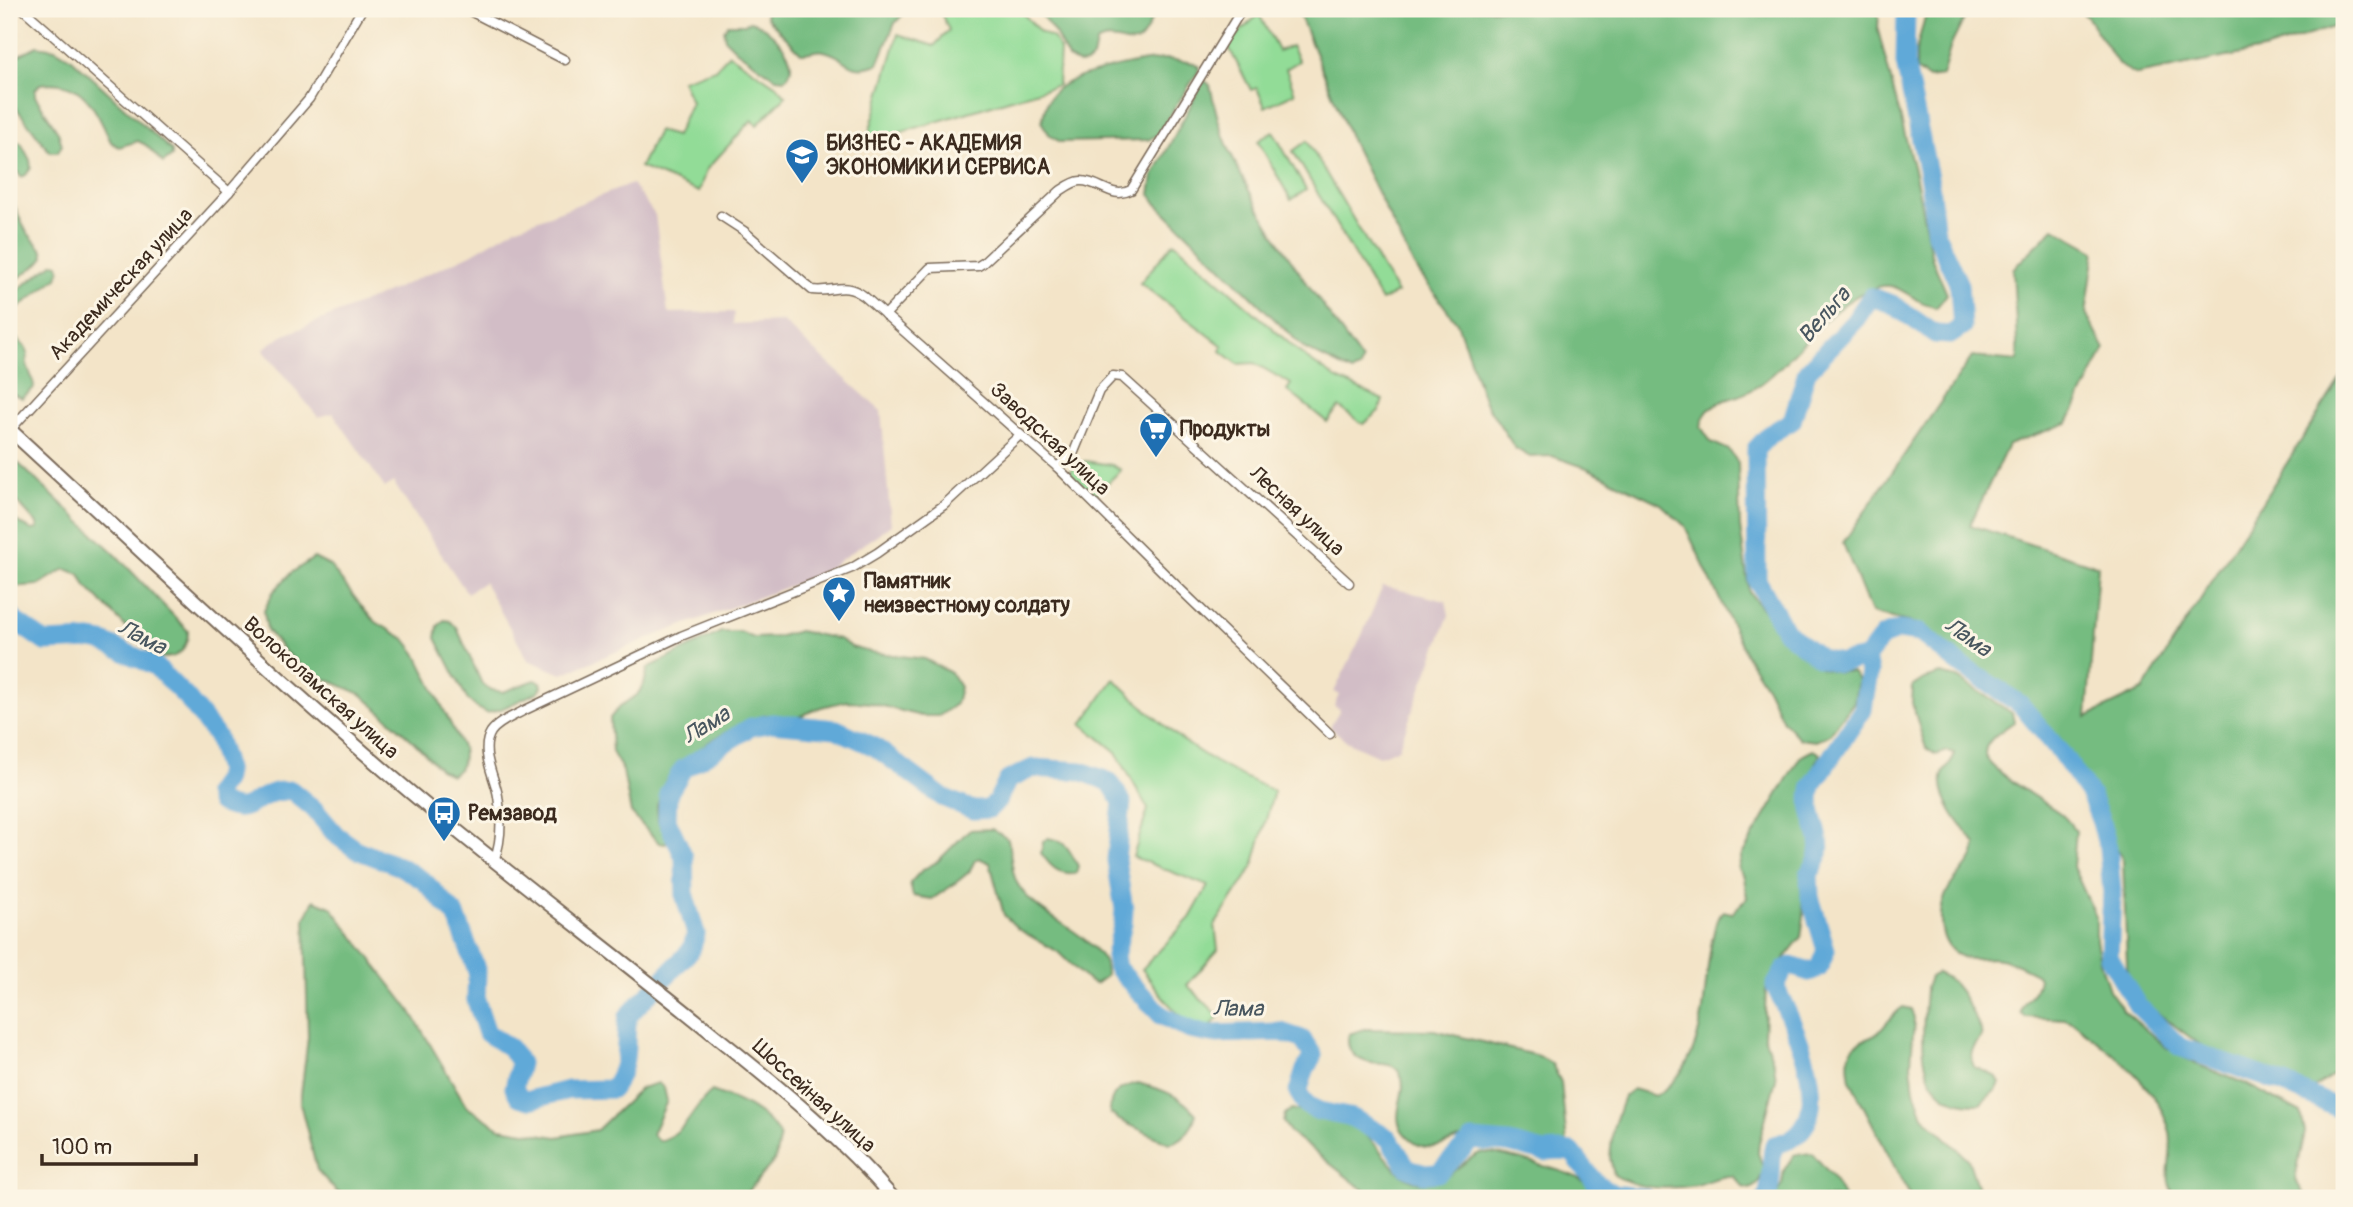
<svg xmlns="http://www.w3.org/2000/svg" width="2353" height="1207" font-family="Pangolin,sans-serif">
<rect width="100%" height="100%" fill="#fcf5e5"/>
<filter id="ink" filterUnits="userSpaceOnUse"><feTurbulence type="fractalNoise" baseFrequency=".0143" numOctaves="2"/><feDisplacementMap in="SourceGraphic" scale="14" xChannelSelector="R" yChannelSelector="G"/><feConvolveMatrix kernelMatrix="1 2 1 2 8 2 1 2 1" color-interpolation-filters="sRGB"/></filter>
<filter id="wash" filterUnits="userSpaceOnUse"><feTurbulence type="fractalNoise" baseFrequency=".00686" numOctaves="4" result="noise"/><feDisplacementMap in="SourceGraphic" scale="28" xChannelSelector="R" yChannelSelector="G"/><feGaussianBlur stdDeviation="1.57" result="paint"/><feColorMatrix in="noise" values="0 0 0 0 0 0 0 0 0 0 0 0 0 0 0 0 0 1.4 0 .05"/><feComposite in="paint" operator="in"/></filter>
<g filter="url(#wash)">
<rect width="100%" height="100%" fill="#f3e4c8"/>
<g fill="#d2bdc6">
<path d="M632,184L655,215L668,313L734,312L733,324L783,322L881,411L891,525L819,575L657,635L562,674L528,660L484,582L467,593L393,482L385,488L333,413L318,417L263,350L269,344L285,335L386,293L471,254L515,228Z"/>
<path d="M1383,586L1446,601L1449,615L1398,749L1379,756L1348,742L1330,727L1340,709L1334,706L1339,695L1334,692L1362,635Z"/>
</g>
<g fill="#92dc97" stroke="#66835a" stroke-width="2">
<path d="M939,9H1019L1040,32L1053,38L1060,49L1058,85L866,143L898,34L934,46L949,30Z"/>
<path d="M1259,14L1278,51L1291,46L1299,61L1286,69L1295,93L1265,107L1257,88L1251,90L1227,44Z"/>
<path d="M729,54L778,87L786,96L757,125L752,120L706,170L699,192L640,167L658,131L676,136L691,102L682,80L715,69Z"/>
<path d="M1273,131L1306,190L1291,200L1258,141Z"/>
<path d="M1307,141L1397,293L1381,301L1293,151Z"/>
<path d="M1174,242L1305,357L1337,379L1383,400L1379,411L1363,424L1339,407L1327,422L1287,390L1291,384L1254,363L1238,364L1221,351L1223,346L1140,283Z"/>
<path d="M1085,461L1112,465L1121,470L1094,496L1069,474L1072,468Z"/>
<path d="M1114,679C1142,705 1169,733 1201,753C1224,768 1249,780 1274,791L1253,867L1215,925L1218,950L1187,985L1219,1016L1211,1026C1179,1028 1159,990 1142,969L1190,918L1208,886L1133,857L1148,809L1116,752L1082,724Z"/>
</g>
<g fill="#75bc80" stroke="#58734f" stroke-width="2">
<path d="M765,9H908L895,23L878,64C846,75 850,57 824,51C816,49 809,54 801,53L766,17Z"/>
<path d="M1037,9H1156C1151,18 1148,33 1140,40C1129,49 1113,32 1096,43L1093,58L1087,63L1079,64L1068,58L1056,35Z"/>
<path d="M1297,9H1879L1878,30L1915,174L1932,259L1947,294L1936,308C1929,305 1922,303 1916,299C1903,292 1894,282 1877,287C1828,301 1796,362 1753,389C1732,403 1707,396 1701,427L1711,442L1729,450L1738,463L1740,527L1749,592L1796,650L1821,668L1839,672H1852L1858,680L1854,702L1829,735L1816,741L1800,739L1783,721L1767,688L1747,657L1685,526L1661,504L1587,468L1552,456L1530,457L1515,448L1485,402L1457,323L1414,266L1353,144Z"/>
<path d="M1927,9H1969L1951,45L1942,76L1928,78L1916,70V51Z"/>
<path d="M2079,9H2344V21L2336,26L2267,49L2137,75L2119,65L2088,18Z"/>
<path d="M750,21C767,24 806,62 785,79L776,78L737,51L725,39L724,30L728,24H745Z"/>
<path d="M37,46L55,49L72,59L172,151V156L163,163L146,145L138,141L119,147L111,142C95,109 84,78 40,84L35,90V96L58,132L62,145L58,152H50L14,105L9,94V60Z"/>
<path d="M1168,59L1194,63L1199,67L1198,72L1157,135L1148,140L1060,142L1049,134L1042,123C1044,111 1047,97 1057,89C1076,73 1143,60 1168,59Z"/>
<path d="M1204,80L1210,85C1214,102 1217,120 1224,137C1256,218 1312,290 1362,361L1360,369L1352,372L1305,349L1157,204L1150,194L1153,176Z"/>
<path d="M15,141L21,143L30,160L31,168L26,175L21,177L9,160V145Z"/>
<path d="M9,194L26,231L43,251L44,257L39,263L9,285Z"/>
<path d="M2054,228L2095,251L2086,314L2105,349L2068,423L2008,445L1970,525L2098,566L2087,717L2143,690L2344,373V1067L2314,1088L2210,1052L2128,991L2123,860L2041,717L1917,624L1871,613L1843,543L1972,357L2018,361L2013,269Z"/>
<path d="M54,263L59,264L60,270L57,278L9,315V296Z"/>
<path d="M9,331L25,347L28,353C23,368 34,374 34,388L22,398L9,392V371L13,363L9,356Z"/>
<path d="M9,462L18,463L115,554L188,631C188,654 171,664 151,653L86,586L80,574L65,569L38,585L9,587V517L32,530L38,529L37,524L9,493Z"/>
<path d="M314,558L330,566L367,613L376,622L405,639L416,653L463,749C463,761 463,769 451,775L440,769L413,741L361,694L309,672L284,651L267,630L264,611L273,592L291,573Z"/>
<path d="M444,620L450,621L457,628L482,684L492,690L503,692L535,680L541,682L542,687L538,692L501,709L487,713L477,708L467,699L436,638L438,626Z"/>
<path d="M799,631L839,639L851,647L870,652L925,659L951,673L960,687L956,704L939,716H921L871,703L847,701L821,707L796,718L766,715L745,722L712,740L683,761L666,780L657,806L658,822L668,838L665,844L659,843L631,813L623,771L612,752L610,718L620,706L637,695L644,684L648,668L721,632H740L754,638L776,637Z"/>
<path d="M1940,674L1957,678L2012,713L2014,722C2004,729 1985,740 1985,753C1985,770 2047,803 2061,814C2067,819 2071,825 2076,831L2073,867L2096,917V940L2100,962L2109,990L2124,1011L2167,1048L2196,1064L2246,1084L2301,1113L2305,1132L2295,1179L2306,1198H2180C2158,1187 2175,1153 2170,1132C2157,1083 2112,1053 2074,1023L2065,1019L2025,1017L2021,1012C2023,997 2037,997 2039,978L2036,974C2026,969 2011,961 2000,959C1988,956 1973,962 1962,957C1937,946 1937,911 1948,890C1957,873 1975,865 1976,844C1963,828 1939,800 1942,778C1943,769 1953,762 1955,753L1948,751L1936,755L1926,748L1921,733L1912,703L1913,686L1924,679Z"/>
<path d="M1813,750L1820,754L1812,772L1807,779L1803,791V811L1811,836L1812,849L1801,889L1804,916L1801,937L1780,964L1766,989L1764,1036L1774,1064L1776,1079L1759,1143L1758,1153L1764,1170L1758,1184L1750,1189L1743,1187L1733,1176C1718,1175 1710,1182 1696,1185C1668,1190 1638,1189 1614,1175L1610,1158L1613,1128L1624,1096L1633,1089L1655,1096C1710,1064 1701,993 1712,940C1715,929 1715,918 1723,911L1732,913L1747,898L1744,877L1738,869L1742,855L1800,757Z"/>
<path d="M992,829L1008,839C1011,853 1011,871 1017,883C1037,918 1082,926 1103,960C1106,964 1106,970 1106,976L1095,984L1087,980L1058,952L1018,929L1004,915L990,863L979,858L975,860L969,872L953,885L932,899L913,896L910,883L922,870L937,862L969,830Z"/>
<path d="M1048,838C1067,841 1069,850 1078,866L1076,873C1058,875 1051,867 1041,853L1043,842Z"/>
<path d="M314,900L331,907L410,1010L467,1107L500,1128L557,1137L597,1130L641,1088L658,1083L664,1088L667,1101L652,1134L659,1141C690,1131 690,1108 712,1091C741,1102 762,1109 780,1135L775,1160L742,1198H414L382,1190L359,1197L337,1192L317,1170L300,1103L308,1037L305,919Z"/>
<path d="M1937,973C1960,981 1968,1007 1980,1027C1987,1045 1964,1042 1974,1067L1997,1077L2000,1083L1997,1089L1980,1104C1910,1106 1923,1037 1926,988L1930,977Z"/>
<path d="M1903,1007L1911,1009L1914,1018L1911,1065L1914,1090L1923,1116L1968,1159L1981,1198H1912L1903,1183L1850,1080C1848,1067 1845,1052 1858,1043C1865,1038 1872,1039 1879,1032C1887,1024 1893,1013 1903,1007Z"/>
<path d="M1364,1029L1434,1030L1539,1056L1552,1064L1561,1082L1567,1144C1553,1151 1539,1143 1525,1140C1506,1137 1484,1132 1466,1137C1449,1141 1432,1154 1415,1143C1380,1120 1412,1095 1400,1074C1393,1060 1378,1066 1367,1062C1353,1058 1345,1047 1349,1034Z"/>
<path d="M1138,1083C1161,1089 1180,1095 1196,1114C1192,1128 1185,1141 1169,1143L1119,1120L1110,1113C1109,1093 1120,1087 1138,1083Z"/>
<path d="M1292,1109C1313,1115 1340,1118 1359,1130C1383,1145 1390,1176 1419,1182C1444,1188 1459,1162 1480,1153C1490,1149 1567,1172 1578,1178C1588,1183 1596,1191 1604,1198H1374L1291,1133L1283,1122L1285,1114Z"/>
<path d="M1812,1153L1832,1176L1844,1198H1774L1782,1184L1784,1170L1794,1155Z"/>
</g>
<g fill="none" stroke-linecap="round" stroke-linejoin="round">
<g stroke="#60a9d8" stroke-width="19">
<path d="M9,613L15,621L45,642L91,640L103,642L155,666L187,698L217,737L227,770L225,780L216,793L219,802C248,817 248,801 273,793C278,791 285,791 291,790L314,809L336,835L357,850L401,867L424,881L456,915L477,971L476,1000L487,1033L510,1048L520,1063L514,1088L519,1097L529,1100L568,1090L612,1089C632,1060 623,1046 628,1016L691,950L696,934L685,897L684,857L667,820L668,794L683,769L751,727L772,723L836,729L875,747L942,797L973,810L989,809L997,801L1008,780L1033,768L1081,771L1110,782L1122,802L1116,860L1124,909L1123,923L1115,956L1117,968L1161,1015L1190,1030L1211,1034L1281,1032L1302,1039L1313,1055L1305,1070L1298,1092L1306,1105L1319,1111L1353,1118L1388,1138L1407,1167L1424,1174L1438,1173L1472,1140L1509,1143L1544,1152L1561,1151L1572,1152L1596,1183L1613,1194L1645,1198"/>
<path d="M1866,658L1839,663L1820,658L1786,632L1757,580L1756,449L1770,434L1792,421L1807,371L1854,322L1871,297L1892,304L1935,334L1950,335L1962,327L1959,285L1936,234L1929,178L1905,63L1906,9"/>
<path d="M1766,1198C1774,1181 1769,1164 1774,1145C1778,1144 1784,1142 1789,1140C1839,1113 1792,1021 1775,986L1785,969L1791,966L1809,972L1819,968L1826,950L1810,897L1809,873C1836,842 1802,819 1812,786L1863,709L1869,672L1866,658L1883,636L1899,630L1920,633L1962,666L2020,704L2061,753L2091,796L2101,822L2108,848L2112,892L2109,957L2137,1005L2180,1047L2285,1084L2344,1111"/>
</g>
</g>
</g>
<g filter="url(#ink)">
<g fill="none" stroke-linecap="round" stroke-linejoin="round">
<g stroke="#7b6b5a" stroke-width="11">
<g id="street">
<path d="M23,9L229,192"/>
<path d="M466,9L565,60"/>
<path d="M721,216L744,231L812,290C834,293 843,281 864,296L1057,467L1179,588L1330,734"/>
<path d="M885,315L930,268L978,266L983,263L1060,191C1066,187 1074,181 1081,181C1100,181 1112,200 1131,190L1242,9"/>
<path d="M10,430L229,192L309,99L362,9"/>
<path d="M1057,467L1074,452L1099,391L1113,376L1122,377L1349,583"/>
<path d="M494,861C502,840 502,819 498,796C495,777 479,751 491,732C498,722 512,717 523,711L681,636L852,568L877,553L944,505L1020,435"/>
</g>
</g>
<g stroke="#7b6b5a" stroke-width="16">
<path id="primary" d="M9,429C156,564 301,704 456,830C545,902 636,971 724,1043C784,1091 843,1140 893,1198"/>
</g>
<use href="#street" stroke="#fff" stroke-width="8"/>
<use href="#primary" stroke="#fff" stroke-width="12"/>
</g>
</g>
<defs>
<g id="university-pin" transform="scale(1.75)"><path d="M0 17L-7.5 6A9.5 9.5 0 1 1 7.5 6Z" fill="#1f6fb2" stroke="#fcf5e5"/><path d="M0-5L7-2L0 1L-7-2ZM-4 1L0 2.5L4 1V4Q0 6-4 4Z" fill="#fff"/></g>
<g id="supermarket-pin" transform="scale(1.75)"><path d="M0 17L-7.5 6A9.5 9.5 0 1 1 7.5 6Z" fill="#1f6fb2" stroke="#fcf5e5"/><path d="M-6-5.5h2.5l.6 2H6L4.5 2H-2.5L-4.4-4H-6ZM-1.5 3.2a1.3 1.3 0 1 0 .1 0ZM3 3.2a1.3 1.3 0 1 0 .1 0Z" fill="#fff"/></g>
<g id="sight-pin" transform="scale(1.75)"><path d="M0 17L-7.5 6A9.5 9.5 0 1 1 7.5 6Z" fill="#1f6fb2" stroke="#fcf5e5"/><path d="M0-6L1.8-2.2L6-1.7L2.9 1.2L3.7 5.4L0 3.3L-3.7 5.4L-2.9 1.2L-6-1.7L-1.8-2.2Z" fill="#fff"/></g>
<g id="bus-pin" transform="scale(1.75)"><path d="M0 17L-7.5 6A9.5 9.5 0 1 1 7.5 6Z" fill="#1f6fb2" stroke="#fcf5e5"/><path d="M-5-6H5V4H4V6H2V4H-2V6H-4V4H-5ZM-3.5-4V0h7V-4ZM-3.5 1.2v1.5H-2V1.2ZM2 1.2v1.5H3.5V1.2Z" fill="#fff"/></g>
</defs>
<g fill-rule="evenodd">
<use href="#university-pin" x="802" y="155"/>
<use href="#supermarket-pin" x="1156" y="429"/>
<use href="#sight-pin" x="839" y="593"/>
<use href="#bus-pin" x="444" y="813"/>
</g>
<g text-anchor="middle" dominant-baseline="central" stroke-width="6" stroke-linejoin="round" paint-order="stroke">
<g font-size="21" font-weight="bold" fill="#3b2a1e" stroke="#fcf5e5" text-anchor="start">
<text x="826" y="143">БИЗНЕС - АКАДЕМИЯ<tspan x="826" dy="24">ЭКОНОМИКИ И СЕРВИСА</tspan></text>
<text x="1180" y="429">Продукты</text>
<text x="864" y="581">Памятник<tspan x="864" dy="24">неизвестному солдату</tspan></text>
<text x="468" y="813">Ремзавод</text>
</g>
<g font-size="21" fill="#3b2a1e" stroke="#fcf5e5">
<text transform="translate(121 284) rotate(-47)">Академическая улица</text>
<text transform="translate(1050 439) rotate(43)">Заводская улица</text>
<text transform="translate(1297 511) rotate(43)">Лесная улица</text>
<text transform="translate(321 688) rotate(42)">Волоколамская улица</text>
<text transform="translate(814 1096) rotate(42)">Шоссейная улица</text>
</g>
<g font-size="23" font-style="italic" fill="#48565f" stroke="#fcf5e5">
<text transform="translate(1824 315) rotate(-49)">Вельга</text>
<text transform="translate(142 637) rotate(27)">Лама</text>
<text transform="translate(1968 637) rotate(35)">Лама</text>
<text transform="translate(706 725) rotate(-32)">Лама</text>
<text x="1238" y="1008">Лама</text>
</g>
</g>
<rect width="2353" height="1207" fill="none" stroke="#fcf5e5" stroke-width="35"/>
<path d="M42 1154v10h154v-10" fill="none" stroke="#3b2a1e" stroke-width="3.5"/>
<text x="52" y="1154" font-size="21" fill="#3b2a1e" stroke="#fcf5e5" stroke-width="5" paint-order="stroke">100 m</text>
</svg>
